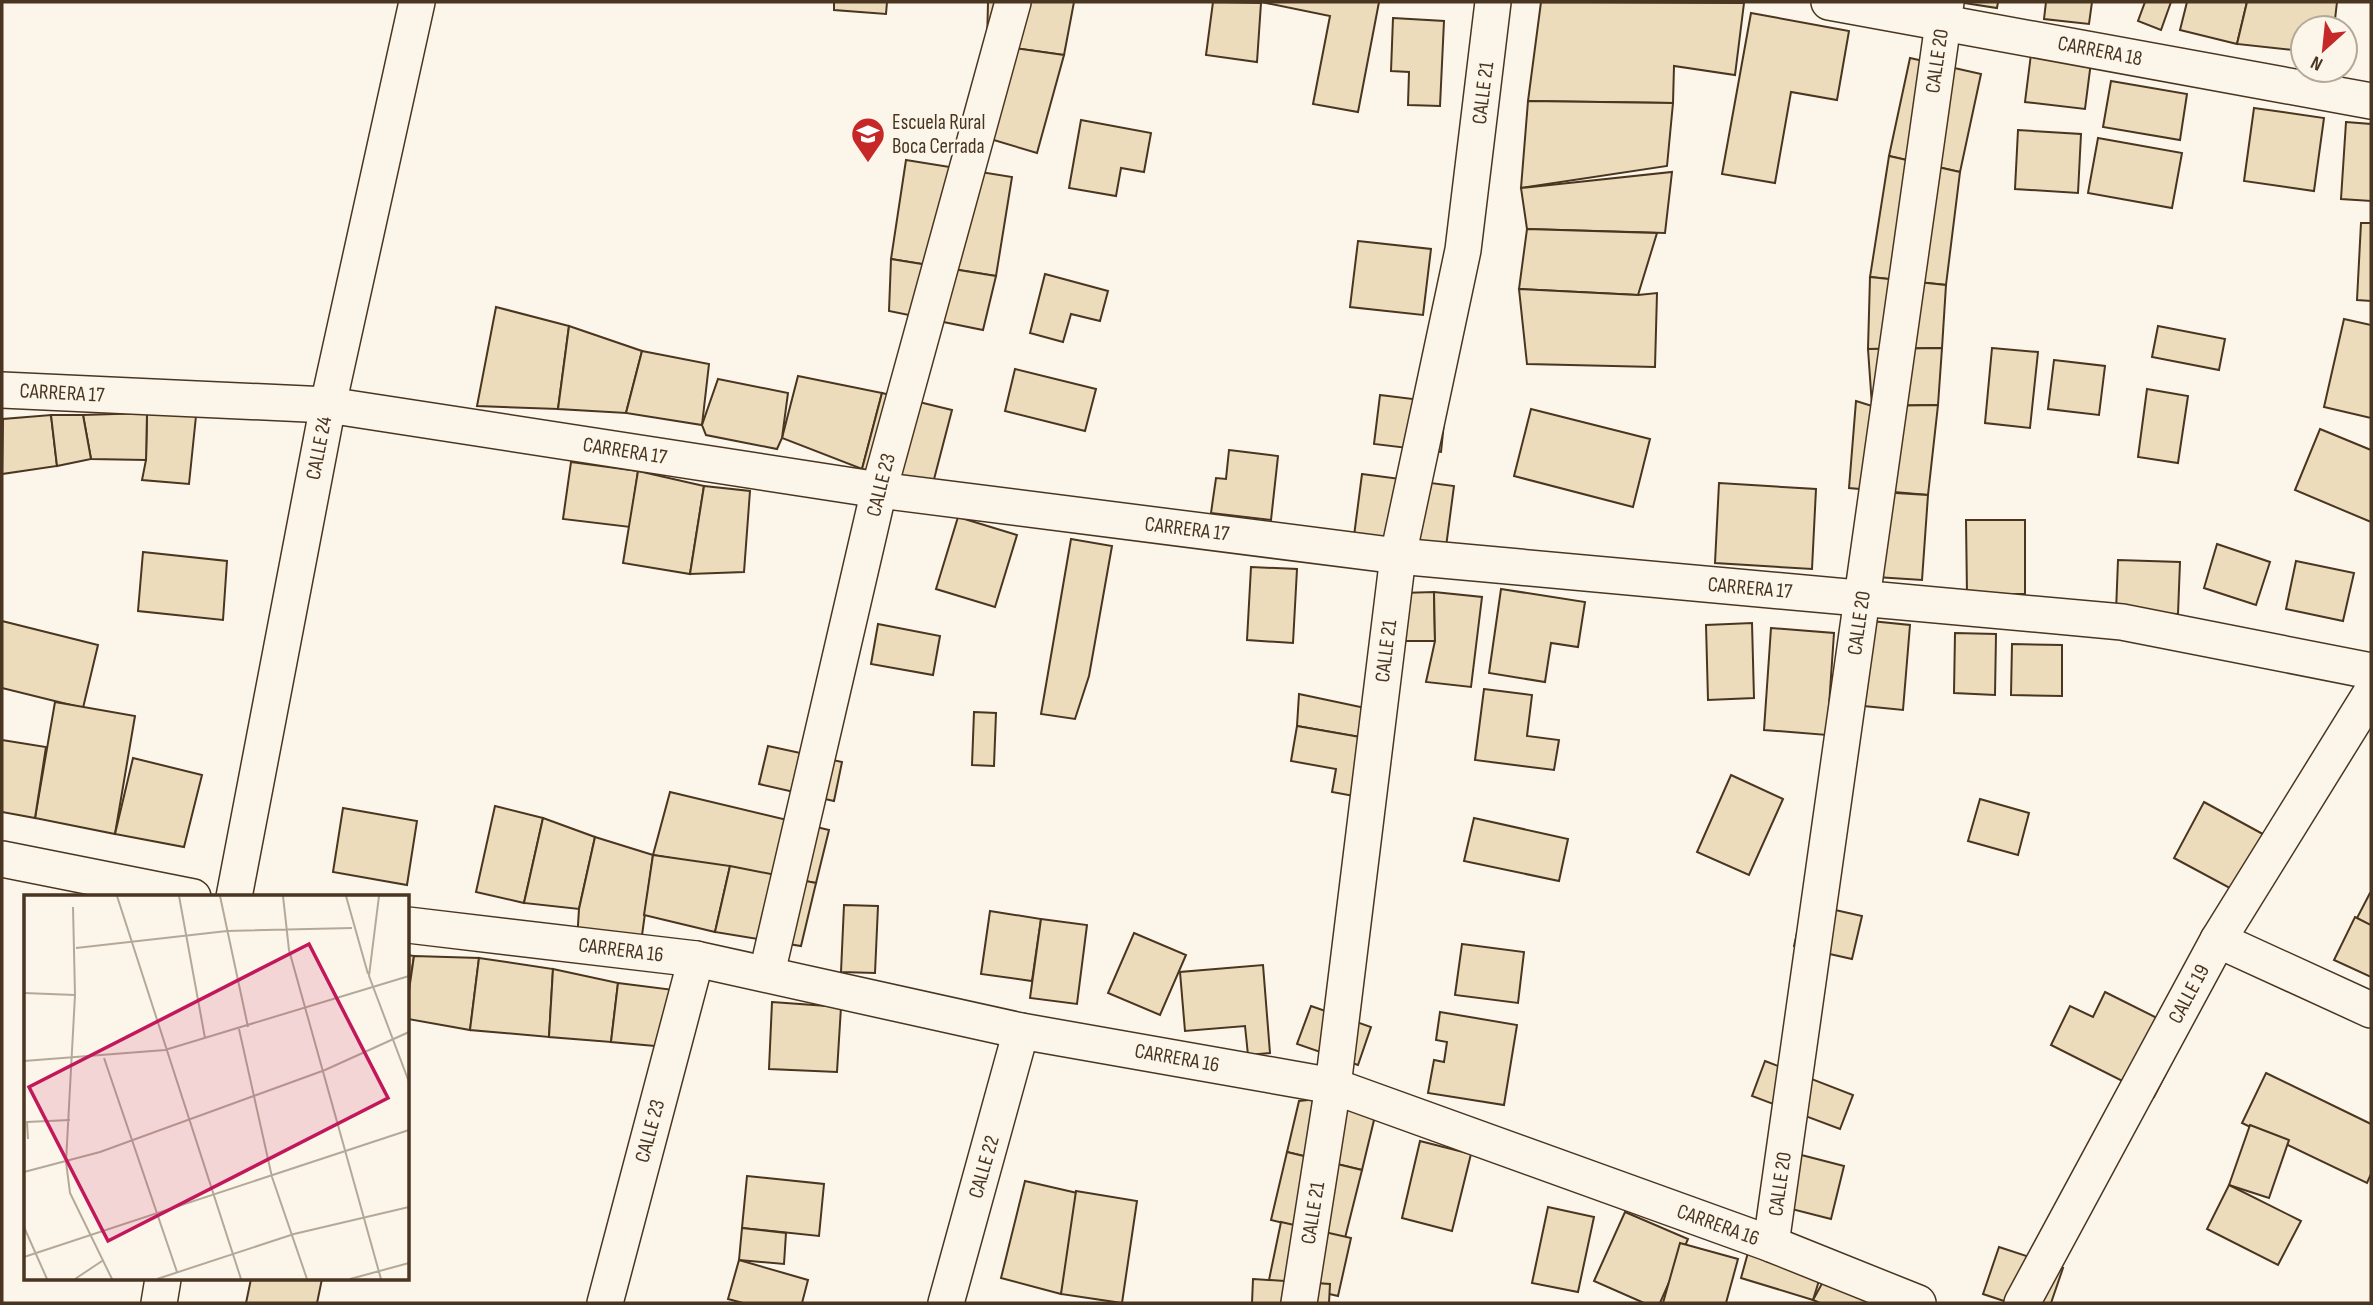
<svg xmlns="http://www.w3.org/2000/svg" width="2373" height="1305" font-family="'Sofia Sans Condensed',sans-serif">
<rect width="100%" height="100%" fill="#fbf6e9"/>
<g fill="#ecdcbc" stroke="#4a3520" stroke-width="2">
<path d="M834,2H887L886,14L834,10Z"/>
<path d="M988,2H1074L1064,55L987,44Z"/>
<path d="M1213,2L1261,3L1257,62L1206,55Z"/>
<path d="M1379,2L1358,112L1313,104L1330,16L1261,2Z"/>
<path d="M1541,2L1744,3L1735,75L1674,66L1673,103L1528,101Z"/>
<path d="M1958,2H1998L1997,8Z"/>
<path d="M2046,2H2092L2089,24L2044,19Z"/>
<path d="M2145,2H2171L2161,30L2138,21Z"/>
<path d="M2187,2H2247L2237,44L2180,30Z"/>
<path d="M2247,2H2337L2334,28H2303V51L2237,44Z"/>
<path d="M1751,13L1849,31L1837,100L1791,92L1775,183L1722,174Z"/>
<path d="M1393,18L1444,21L1440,106L1408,105L1409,72L1391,71Z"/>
<path d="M987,44L1064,55L1037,153L967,132Z"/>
<path d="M2031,54L2091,62L2085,109L2025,102Z"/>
<path d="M1910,58L1981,74L1960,172L1889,156Z"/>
<path d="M2111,81L2187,94L2180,140L2103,127Z"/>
<path d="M1528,101L1673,103L1667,166L1521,188Z"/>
<path d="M2254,108L2324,118L2314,191L2244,181Z"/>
<path d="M1081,120L1151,133L1144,172L1121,168L1116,196L1069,188Z"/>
<path d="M2346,122L2371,124V201L2341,199Z"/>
<path d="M2018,130L2081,134L2078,193L2015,189Z"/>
<path d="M2098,138L2182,153L2172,208L2088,193Z"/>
<path d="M1889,156L1960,172L1946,285L1870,277Z"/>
<path d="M906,160L1012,177L996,276L891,259Z"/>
<path d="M1672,172L1665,233L1527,229L1521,188Z"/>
<path d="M2361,223H2371V301L2357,300Z"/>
<path d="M1527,229L1657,233L1638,295L1519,289Z"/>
<path d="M1358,241L1431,249L1423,315L1350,307Z"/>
<path d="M891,259L996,276L983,330L889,311Z"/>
<path d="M1045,274L1108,291L1100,321L1071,314L1063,342L1030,333Z"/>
<path d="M1870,277L1946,285L1942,348L1868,349Z"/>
<path d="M1519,289L1638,295L1657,293L1655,367L1527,364Z"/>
<path d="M496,307L569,326L558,409L477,406Z"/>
<path d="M2344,319L2371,325V418L2324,407Z"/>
<path d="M569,326L642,351L626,413L558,409Z"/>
<path d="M2158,326L2225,339L2219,370L2152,357Z"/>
<path d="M1942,348L1938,405L1872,406L1868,349Z"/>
<path d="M1992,348L2038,352L2030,428L1985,423Z"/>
<path d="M642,351L709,364L702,425L626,413Z"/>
<path d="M2054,360L2105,366L2099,415L2048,409Z"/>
<path d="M1015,369L1096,389L1085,431L1005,411Z"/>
<path d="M798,376L882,393L862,469L782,438Z"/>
<path d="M718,379L788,393L782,438L777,449L706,435L702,425Z"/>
<path d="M2147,389L2188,396L2178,463L2138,457Z"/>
<path d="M882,393L952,410L932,487L862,469Z"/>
<path d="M1380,395L1446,403L1441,452L1374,444Z"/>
<path d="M1856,401L1872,406L1938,405L1928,495L1849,488Z"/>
<path d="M1531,409L1650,439L1633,507L1514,476Z"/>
<path d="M147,413L196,416L189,484L142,480L146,460Z"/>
<path d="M147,413L146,460L91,459L83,415Z"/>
<path d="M51,415L57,466L2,474L3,419Z"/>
<path d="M51,415H83L91,459L57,466Z"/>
<path d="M2320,429L2371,450V522L2295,490Z"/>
<path d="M1229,450L1278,456L1271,520L1211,513L1216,478L1226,479Z"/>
<path d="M571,462L638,471L630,527L563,519Z"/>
<path d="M638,471L704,486L690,574L623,563Z"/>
<path d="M1362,474L1454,486L1446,547L1354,536Z"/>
<path d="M1719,483L1816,489L1812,569L1715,563Z"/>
<path d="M704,486L750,491L744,572L690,574Z"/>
<path d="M1879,492L1928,495L1922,580L1876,577Z"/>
<path d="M958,517L1017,535L995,607L936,589Z"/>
<path d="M1966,520H2025V594H1967Z"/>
<path d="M1071,539L1112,546L1089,676L1075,719L1041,714Z"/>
<path d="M2217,544L2270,562L2256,605L2204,588Z"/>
<path d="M143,552L227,561L223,620L138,611Z"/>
<path d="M2118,560L2180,562L2178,614L2116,612Z"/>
<path d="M2296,561L2354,573L2343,621L2286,609Z"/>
<path d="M1251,567L1297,569L1293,643L1247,640Z"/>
<path d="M1501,589L1585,602L1578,647L1551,643L1545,682L1489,673Z"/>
<path d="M1434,592L1435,641H1402L1401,593Z"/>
<path d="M1434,592L1482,597L1471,687L1426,682L1435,641Z"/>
<path d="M1851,619L1910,625L1903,710L1844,704Z"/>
<path d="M2,621L98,645L83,708L2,688Z"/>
<path d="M1752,623L1754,698L1708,700L1706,625Z"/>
<path d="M878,624L940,636L933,675L871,664Z"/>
<path d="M1771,628L1834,633L1827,735L1764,730Z"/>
<path d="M1955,633L1996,634L1995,695L1954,693Z"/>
<path d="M2012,644L2062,645V696L2011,695Z"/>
<path d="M1484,689L1532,695L1527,736L1559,740L1554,770L1475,760Z"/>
<path d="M1299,694L1389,713L1360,737L1297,726Z"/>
<path d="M55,702L135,716L115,834L35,818Z"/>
<path d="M974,712L996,713L994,766L972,765Z"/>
<path d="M1297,726L1360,737L1365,798L1332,792L1336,769L1291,761Z"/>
<path d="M2,740L46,747L35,818L2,812Z"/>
<path d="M768,746L842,762L834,801L759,784Z"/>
<path d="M133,758L202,775L184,847L115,834Z"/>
<path d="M1731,775L1783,799L1749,875L1697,852Z"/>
<path d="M670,792L829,830L816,883L653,855Z"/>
<path d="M1980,799L2029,813L2018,855L1968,841Z"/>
<path d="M2204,802L2283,845L2252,900L2174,858Z"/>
<path d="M495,806L543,818L524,903L476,892Z"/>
<path d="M343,808L417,821L407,885L333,872Z"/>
<path d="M543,818L595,837L579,909L524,903Z"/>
<path d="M1474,818L1568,839L1559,881L1464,861Z"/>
<path d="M595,837L653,855L640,950L577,941L579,909Z"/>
<path d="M653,855L730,866L715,932L644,915Z"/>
<path d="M730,866L816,883L801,946L715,932Z"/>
<path d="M2370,893H2371V926L2357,918Z"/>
<path d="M1804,903L1862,916L1852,959L1794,946Z"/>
<path d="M844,905L878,906L875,973L841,972Z"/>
<path d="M990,911L1041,919L1032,981L981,974Z"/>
<path d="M2355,917L2371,925V977L2334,960Z"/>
<path d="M1041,919L1087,925L1077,1004L1030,998Z"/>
<path d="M1134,933L1186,955L1160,1015L1108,993Z"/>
<path d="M1462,944L1524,952L1518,1003L1455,995Z"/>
<path d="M408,955L414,956L408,997Z"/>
<path d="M414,956L479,958L470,1030L408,1019V997Z"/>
<path d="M479,958L553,969L549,1037L470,1030Z"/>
<path d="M1263,965L1270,1053L1248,1055L1245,1026L1185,1031L1180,972Z"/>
<path d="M553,969L618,983L611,1042L549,1037Z"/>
<path d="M618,983L682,991L677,1048L611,1042Z"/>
<path d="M2105,992L2187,1033L2154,1097L2051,1045L2070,1006L2093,1017Z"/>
<path d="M772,1002L841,1007L837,1072L769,1069Z"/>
<path d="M1311,1006L1371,1027L1358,1065L1297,1044Z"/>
<path d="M1440,1012L1517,1025L1504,1105L1428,1093L1434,1060L1444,1062L1447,1042L1436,1040Z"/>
<path d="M1765,1061L1853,1095L1840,1129L1752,1096Z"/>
<path d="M2266,1073L2371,1124V1174L2367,1183L2242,1123Z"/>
<path d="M1345,1096L1374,1120L1362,1170L1287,1152L1299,1101Z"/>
<path d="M2250,1125L2289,1140L2269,1198L2229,1185Z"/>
<path d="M1420,1141L1471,1154L1452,1231L1402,1218Z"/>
<path d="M1782,1150L1844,1166L1831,1219L1768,1203Z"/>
<path d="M1287,1152L1362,1170L1345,1238L1271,1220Z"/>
<path d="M747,1176L824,1184L819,1236L742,1228Z"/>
<path d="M1025,1181L1086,1195L1061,1294L1001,1278Z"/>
<path d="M2229,1185L2301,1221L2278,1265L2207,1229Z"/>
<path d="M1076,1191L1137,1201L1122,1303L1061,1294Z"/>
<path d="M1548,1207L1594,1217L1578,1292L1532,1283Z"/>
<path d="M1625,1212L1688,1239L1660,1303H1644L1594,1281Z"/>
<path d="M1281,1222L1351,1238L1338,1296L1269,1280Z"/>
<path d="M742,1228L786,1233L784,1264L739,1260Z"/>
<path d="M1680,1243L1738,1259L1726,1303H1663Z"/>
<path d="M1999,1247L2063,1268L2051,1303H2010L1983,1294Z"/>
<path d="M1749,1249L1822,1271L1813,1300L1741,1278Z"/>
<path d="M739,1260L808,1280L802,1303H743L728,1299Z"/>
<path d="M1831,1267L1896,1303H1820L1813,1300Z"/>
<path d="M251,1279H322L317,1303H246Z"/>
<path d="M1253,1279L1330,1284L1329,1303H1252Z"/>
</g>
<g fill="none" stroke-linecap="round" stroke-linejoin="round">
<g stroke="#4a3520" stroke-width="38">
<g id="minor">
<path d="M1829,2L2371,101"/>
<path d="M2,390L328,405L879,490L1398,556L2122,622L2371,671"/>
<path d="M2,859L193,897"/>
<path d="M234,897L328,405L417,2"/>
<path d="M408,925L696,959L1021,1031L1333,1086L1771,1244L1918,1303"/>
<path d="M2218,940L2371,1010"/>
<path d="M767,973L879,490L1013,2"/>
<path d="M1771,1244L1946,2"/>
<path d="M159,1303L163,1279"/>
<path d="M605,1303L696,959"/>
<path d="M946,1303L1021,1031"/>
<path d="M1299,1303L1333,1086L1398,556L1463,250L1493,2"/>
<path d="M2022,1303L2218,940L2371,693"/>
</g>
</g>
<use href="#minor" stroke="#fbf6e9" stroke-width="35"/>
</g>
<defs>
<g id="school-pin" transform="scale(1.75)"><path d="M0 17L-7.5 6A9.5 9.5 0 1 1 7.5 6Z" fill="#c62828" stroke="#fbf6e9"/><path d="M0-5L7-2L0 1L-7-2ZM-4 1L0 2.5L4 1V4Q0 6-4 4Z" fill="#fff"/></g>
</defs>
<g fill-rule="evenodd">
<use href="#school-pin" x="868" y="134"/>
</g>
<g text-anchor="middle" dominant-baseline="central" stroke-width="5" stroke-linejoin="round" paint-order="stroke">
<g font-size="21" fill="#4a3520" stroke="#fbf6e9">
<text transform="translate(2100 51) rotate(11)">CARRERA 18</text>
<text transform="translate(1937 61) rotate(-82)">CALLE 20</text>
<text transform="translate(1483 93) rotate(-83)">CALLE 21</text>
<text transform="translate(62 393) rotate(3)">CARRERA 17</text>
<text transform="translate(319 448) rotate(-79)">CALLE 24</text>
<text transform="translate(625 451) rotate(9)">CARRERA 17</text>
<text transform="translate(881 485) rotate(-76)">CALLE 23</text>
<text transform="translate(1187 529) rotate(7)">CARRERA 17</text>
<text transform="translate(1750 588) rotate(5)">CARRERA 17</text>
<text transform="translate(1859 623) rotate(-82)">CALLE 20</text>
<text transform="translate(1386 651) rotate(-83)">CALLE 21</text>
<text transform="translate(621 950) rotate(7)">CARRERA 16</text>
<text transform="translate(2189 994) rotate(-62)">CALLE 19</text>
<text transform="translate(1177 1058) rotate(10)">CARRERA 16</text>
<text transform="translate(650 1131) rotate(-75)">CALLE 23</text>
<text transform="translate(984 1167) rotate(-74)">CALLE 22</text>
<text transform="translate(1780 1184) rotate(-82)">CALLE 20</text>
<text transform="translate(1313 1213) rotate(-81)">CALLE 21</text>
<text transform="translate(1718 1225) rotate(20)">CARRERA 16</text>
</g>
<g font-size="21" fill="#4a3520" stroke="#fbf6e9" text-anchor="start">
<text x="892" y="122">Escuela Rural<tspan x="892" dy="24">Boca Cerrada</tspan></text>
</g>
</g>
<g transform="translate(24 895)">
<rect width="385" height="385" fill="#fbf6e9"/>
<path fill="none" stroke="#b4a999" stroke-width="2" d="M93,1L217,384M155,1L181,143M196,1L224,132M259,1L265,55L357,384M322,1L344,79M355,1L345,81L385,187M49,12L51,100L42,267L46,298L88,384M52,53L203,36L328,33M0,98L51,100M215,134L248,282L283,384M80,163L153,377M0,166L141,155L385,81M4,244L3,227L46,225M0,277L76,257L301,175L385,137M0,332L23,384M0,362L385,235M51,384L78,366M133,384L270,339L385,312M326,384L385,368"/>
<path fill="#c2185b" fill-opacity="0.15" stroke="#c2185b" stroke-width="3.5" d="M285,49L364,203L84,346L5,192Z"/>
<rect width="385" height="385" fill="none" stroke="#4a3520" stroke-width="3.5"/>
</g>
<rect width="2373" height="1305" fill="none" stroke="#4a3520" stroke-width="7"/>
<g transform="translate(2324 49) rotate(207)"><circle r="33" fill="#fbf6e9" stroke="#b4a999" stroke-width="2"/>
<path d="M0-5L12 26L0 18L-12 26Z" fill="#c62828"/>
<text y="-10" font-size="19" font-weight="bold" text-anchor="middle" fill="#4a3520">N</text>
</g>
</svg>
